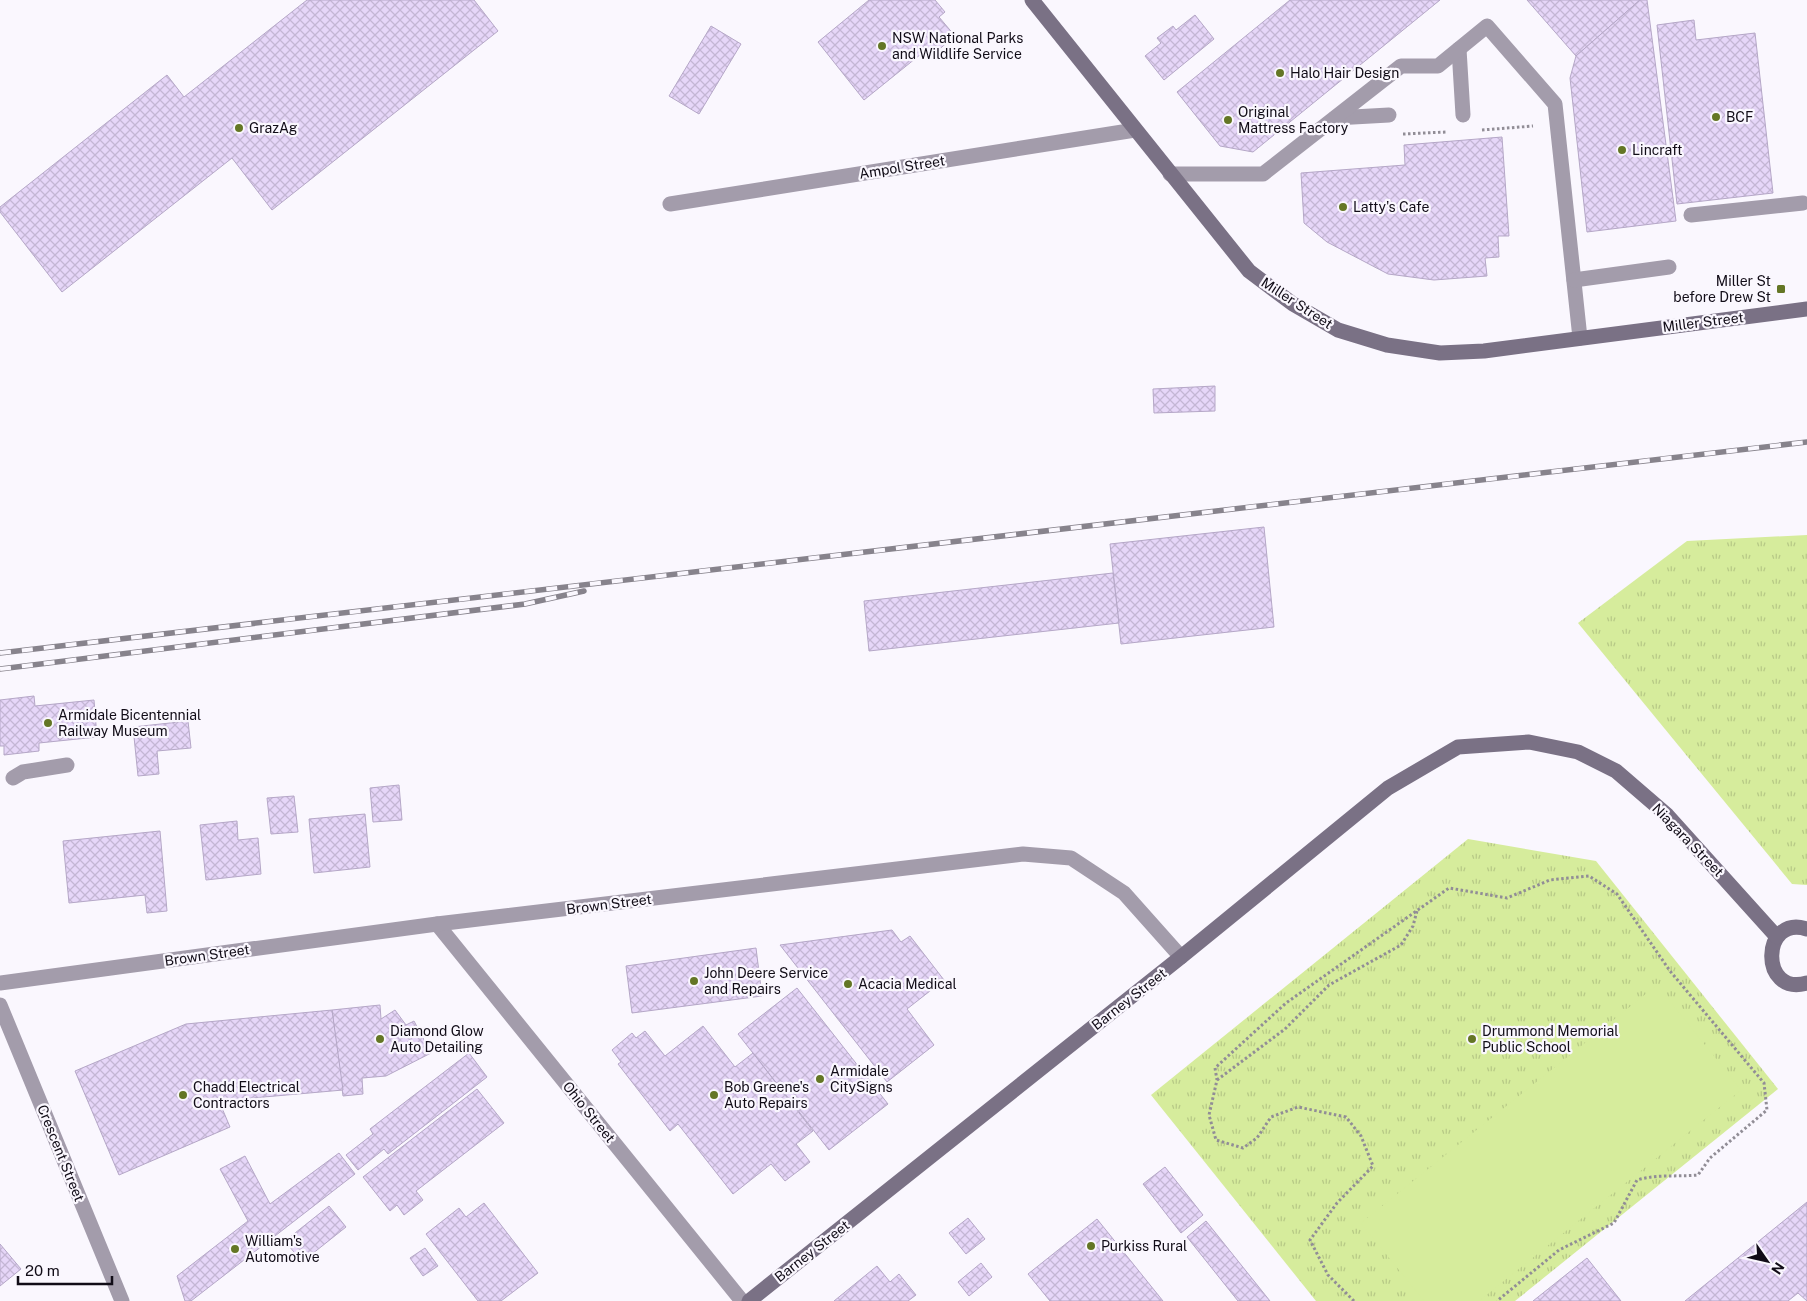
<svg xmlns="http://www.w3.org/2000/svg" width="1807" height="1301" font-family="'Public Sans',sans-serif">
<defs>
<pattern id="grass-tufts" width="24" height="20" patternUnits="userSpaceOnUse" patternTransform="scale(1.25)"><rect width="24" height="20" fill="#d6ec9c"/><path d="M3 7l-1-3M5 7V3M7 7l1-3M15 17l-1-3M17 17v-4M19 17l1-3" fill="none" stroke="#b7c986"/></pattern>
<pattern id="building-cross-hatch" width="8" height="8" patternUnits="userSpaceOnUse" patternTransform="scale(1.25)"><rect width="8" height="8" fill="#e6d6f8"/><path d="M0 0l8 8M0 8l8-8" fill="none" stroke="#c4b6d4"/></pattern>
</defs>
<rect width="100%" height="100%" fill="#faf7fe"/>
<g fill="url(#grass-tufts)">
<path d="M1807,535V885L1792,884L1578,623L1687,541Z"/>
<path d="M1468,839L1596,861L1778,1089L1515,1301H1316L1151,1095Z"/>
</g>
<path fill="#d6ec9c" d="M1657,985L1741,1090L1479,1301H1424L1361,1223Z"/>
<g fill="url(#building-cross-hatch)" stroke="#b5a7c7">
<path d="M307,0H474L498,31L272,210L232,158L62,292L0,212V207L167,75L184,97Z"/>
<path d="M869,0H935L945,12L939,17L955,36L931,56L926,50L864,100L818,42Z"/>
<path d="M1290,0H1440L1253,152L1220,146L1177,92Z"/>
<path d="M1527,0H1640L1576,56Z"/>
<path d="M1640,0H1647L1676,221L1587,232L1570,78L1576,56Z"/>
<path d="M1195,15L1214,39L1164,80L1145,56L1161,43L1157,38L1173,26L1176,30Z"/>
<path d="M1694,20L1696,40L1755,33L1773,193L1677,204L1657,25Z"/>
<path d="M711,26L741,44L699,114L669,96Z"/>
<path d="M1502,137L1509,236H1498L1499,257L1485,258L1487,276L1434,280L1388,274L1327,242L1304,223L1301,173L1405,165L1404,145Z"/>
<path d="M1215,386V411L1154,413L1153,389Z"/>
<path d="M1264,527L1274,627L1121,644L1110,544Z"/>
<path d="M1113,573L1119,623L869,651L864,601Z"/>
<path d="M34,696L35,706L94,700L97,737L39,743V751L4,755V746H0V700Z"/>
<path d="M188,721L191,748L157,751L159,774L138,776L133,727Z"/>
<path d="M399,785L402,820L373,822L370,788Z"/>
<path d="M294,796L298,832L271,834L267,798Z"/>
<path d="M365,814L370,867L314,873L309,819Z"/>
<path d="M237,821L238,840L258,838L261,874L206,880L200,825Z"/>
<path d="M160,831L167,911L147,913L145,895L69,903L63,841Z"/>
<path d="M892,930L901,942L910,936L944,980L907,1009L934,1045L887,1082L780,945Z"/>
<path d="M756,948L762,996L632,1013L626,966Z"/>
<path d="M797,988L888,1104L829,1150L738,1034Z"/>
<path d="M380,1005L381,1019L395,1010L406,1025L414,1021L431,1053L386,1076L362,1078L363,1094L343,1096L332,1010Z"/>
<path d="M332,1010L343,1090L219,1101L230,1127L119,1175L75,1071L186,1024Z"/>
<path d="M703,1026L735,1067L753,1053L813,1131L796,1144L810,1162L785,1181L771,1164L733,1194L678,1124L670,1131L618,1064L621,1062L612,1050L632,1033L636,1038L645,1031L665,1056Z"/>
<path d="M469,1053L487,1077L388,1154L384,1149L358,1170L346,1155L373,1134L370,1129Z"/>
<path d="M477,1089L504,1123L416,1191L423,1200L404,1215L397,1205L390,1211L363,1177Z"/>
<path d="M339,1153L355,1174L191,1301H185L177,1276L248,1221L220,1169L245,1156L270,1204Z"/>
<path d="M1165,1167L1203,1215L1181,1233L1143,1184Z"/>
<path d="M1807,1202V1301L1798,1293L1788,1301H1685Z"/>
<path d="M484,1203L538,1273L501,1301H478L426,1234L459,1208L466,1217Z"/>
<path d="M329,1206L346,1227L302,1262L285,1241Z"/>
<path d="M968,1218L985,1239L966,1254L949,1233Z"/>
<path d="M1097,1219L1163,1301H1050L1028,1274Z"/>
<path d="M1206,1221L1270,1301H1238L1187,1237Z"/>
<path d="M0,1244L21,1269L0,1286Z"/>
<path d="M425,1248L438,1266L423,1276L410,1258Z"/>
<path d="M1587,1258L1621,1301H1533Z"/>
<path d="M981,1263L992,1277L969,1296L958,1282Z"/>
<path d="M877,1266L890,1282L899,1274L916,1295L908,1301H834Z"/>
</g>
<g fill="none" stroke-linecap="round" stroke-linejoin="round">
<g stroke="#918d96" stroke-width="3" stroke-dasharray="2.5 2.5" stroke-linecap="butt">
<path d="M1482,130L1533,126"/>
<path d="M1403,134L1446,132"/>
<path d="M1217,1080L1285,1029L1329,985L1401,945L1413,926L1417,911"/>
<path d="M1354,1301L1328,1275L1310,1240L1337,1203L1373,1166L1361,1136L1346,1117L1298,1107L1271,1117L1257,1138L1243,1148L1216,1140L1209,1115L1217,1080L1215,1068L1286,1003L1449,888L1507,898L1550,880L1589,876L1617,894L1670,971L1764,1083L1767,1110L1710,1158L1698,1175C1677,1177 1657,1174 1637,1180L1614,1223L1559,1250L1497,1301"/>
</g>
<g stroke="#a39cab" stroke-width="15">
<path d="M1459,49L1463,115"/>
<path d="M1335,118L1389,115"/>
<path d="M1170,174H1263L1401,66H1438L1487,26L1555,104L1580,338"/>
<path d="M1691,215L1803,203"/>
<path d="M1574,280L1669,267"/>
<path d="M13,778L23,772L67,765"/>
</g>
<g stroke="#a39cab" stroke-width="15">
<path d="M670,204L1135,130"/>
<path d="M437,924L742,1301"/>
<path d="M0,983L437,924L1023,854L1071,858L1124,893L1181,957"/>
<path d="M0,1005L122,1301"/>
</g>
<g stroke="#7a7185" stroke-width="15">
<path d="M1032,0L1249,271L1293,304L1338,330L1387,345L1440,353L1484,351L1807,309"/>
<path d="M1807,929C1761,914 1759,997 1807,983"/>
<path d="M749,1301L1181,957L1388,788L1458,747L1529,742L1578,752L1616,771L1667,815L1777,937"/>
</g>
<g stroke="#87838c" stroke-width="5.5">
<g id="rail">
<path d="M0,653L1807,442"/>
<path d="M0,669L525,604L584,591"/>
</g>
</g>
<use href="#rail" stroke="#faf7fe" stroke-width="4" stroke-dasharray="11" stroke-linecap="butt"/>
</g>
<g fill="#647625" stroke="#faf7fe" stroke-width="2">
<circle cx="882" cy="46" r="5"/>
<circle cx="1280" cy="73" r="5"/>
<circle cx="1716" cy="117" r="5"/>
<circle cx="1228" cy="120" r="5"/>
<circle cx="239" cy="128" r="5"/>
<circle cx="1622" cy="150" r="5"/>
<circle cx="1343" cy="207" r="5"/>
<rect x="1776" y="284" width="10" height="10" rx="2.5"/>
<circle cx="48" cy="723" r="5"/>
<circle cx="694" cy="981" r="5"/>
<circle cx="848" cy="984" r="5"/>
<circle cx="380" cy="1039" r="5"/>
<circle cx="1472" cy="1039" r="5"/>
<circle cx="820" cy="1079" r="5"/>
<circle cx="183" cy="1095" r="5"/>
<circle cx="714" cy="1095" r="5"/>
<circle cx="1091" cy="1246" r="5"/>
<circle cx="235" cy="1249" r="5"/>
</g>
<g text-anchor="middle" dominant-baseline="central" stroke-width="4.5" stroke-linejoin="round" paint-order="stroke">
<g font-size="14" fill="#110c17" stroke="#faf7fe" text-anchor="start">
<text x="892" y="38">NSW National Parks<tspan x="892" dy="16">and Wildlife Service</tspan></text>
<text x="1290" y="73">Halo Hair Design</text>
<text x="1238" y="112">Original<tspan x="1238" dy="16">Mattress Factory</tspan></text>
<text x="1726" y="117">BCF</text>
<text x="249" y="128">GrazAg</text>
<text x="1632" y="150">Lincraft</text>
<text x="1353" y="207">Latty's Cafe</text>
<text x="1771" y="281" text-anchor="end">Miller St<tspan x="1771" dy="16">before Drew St</tspan></text>
<text x="58" y="715">Armidale Bicentennial<tspan x="58" dy="16">Railway Museum</tspan></text>
<text x="704" y="973">John Deere Service<tspan x="704" dy="16">and Repairs</tspan></text>
<text x="858" y="984">Acacia Medical</text>
<text x="390" y="1031">Diamond Glow<tspan x="390" dy="16">Auto Detailing</tspan></text>
<text x="1482" y="1031">Drummond Memorial<tspan x="1482" dy="16">Public School</tspan></text>
<text x="830" y="1071">Armidale<tspan x="830" dy="16">CitySigns</tspan></text>
<text x="193" y="1087">Chadd Electrical<tspan x="193" dy="16">Contractors</tspan></text>
<text x="724" y="1087">Bob Greene's<tspan x="724" dy="16">Auto Repairs</tspan></text>
<text x="245" y="1241">William's<tspan x="245" dy="16">Automotive</tspan></text>
<text x="1101" y="1246">Purkiss Rural</text>
</g>
<g font-size="14" fill="#110c17" stroke="#faf7fe">
<text transform="translate(902 167) rotate(-9)">Ampol Street</text>
<text transform="translate(1297 303) rotate(33)">Miller Street</text>
<text transform="translate(1703 322) rotate(-7)">Miller Street</text>
<text transform="translate(1688 840) rotate(46)">Niagara Street</text>
<text transform="translate(609 904) rotate(-7)">Brown Street</text>
<text transform="translate(207 955) rotate(-8)">Brown Street</text>
<text transform="translate(1129 999) rotate(-38)">Barney Street</text>
<text transform="translate(589 1112) rotate(51)">Ohio Street</text>
<text transform="translate(61 1153) rotate(68)">Crescent Street</text>
<text transform="translate(812 1251) rotate(-38)">Barney Street</text>
</g>
</g>
<g transform="translate(1767 1261) rotate(124)" stroke="#faf7fe" stroke-width="4" paint-order="stroke">
<path d="M0-4L9 19L0 12L-9 19Z" fill="#110c17"/>
<text y="-8" font-size="14" font-weight="bold" text-anchor="middle" fill="#110c17">N</text>
</g>
<path d="M18 1276v8h94v-8" fill="none" stroke="#110c17" stroke-width="2.5"/>
<text x="25" y="1276" font-size="15" fill="#110c17" stroke="#faf7fe" stroke-width="4" paint-order="stroke">20 m</text>
</svg>
